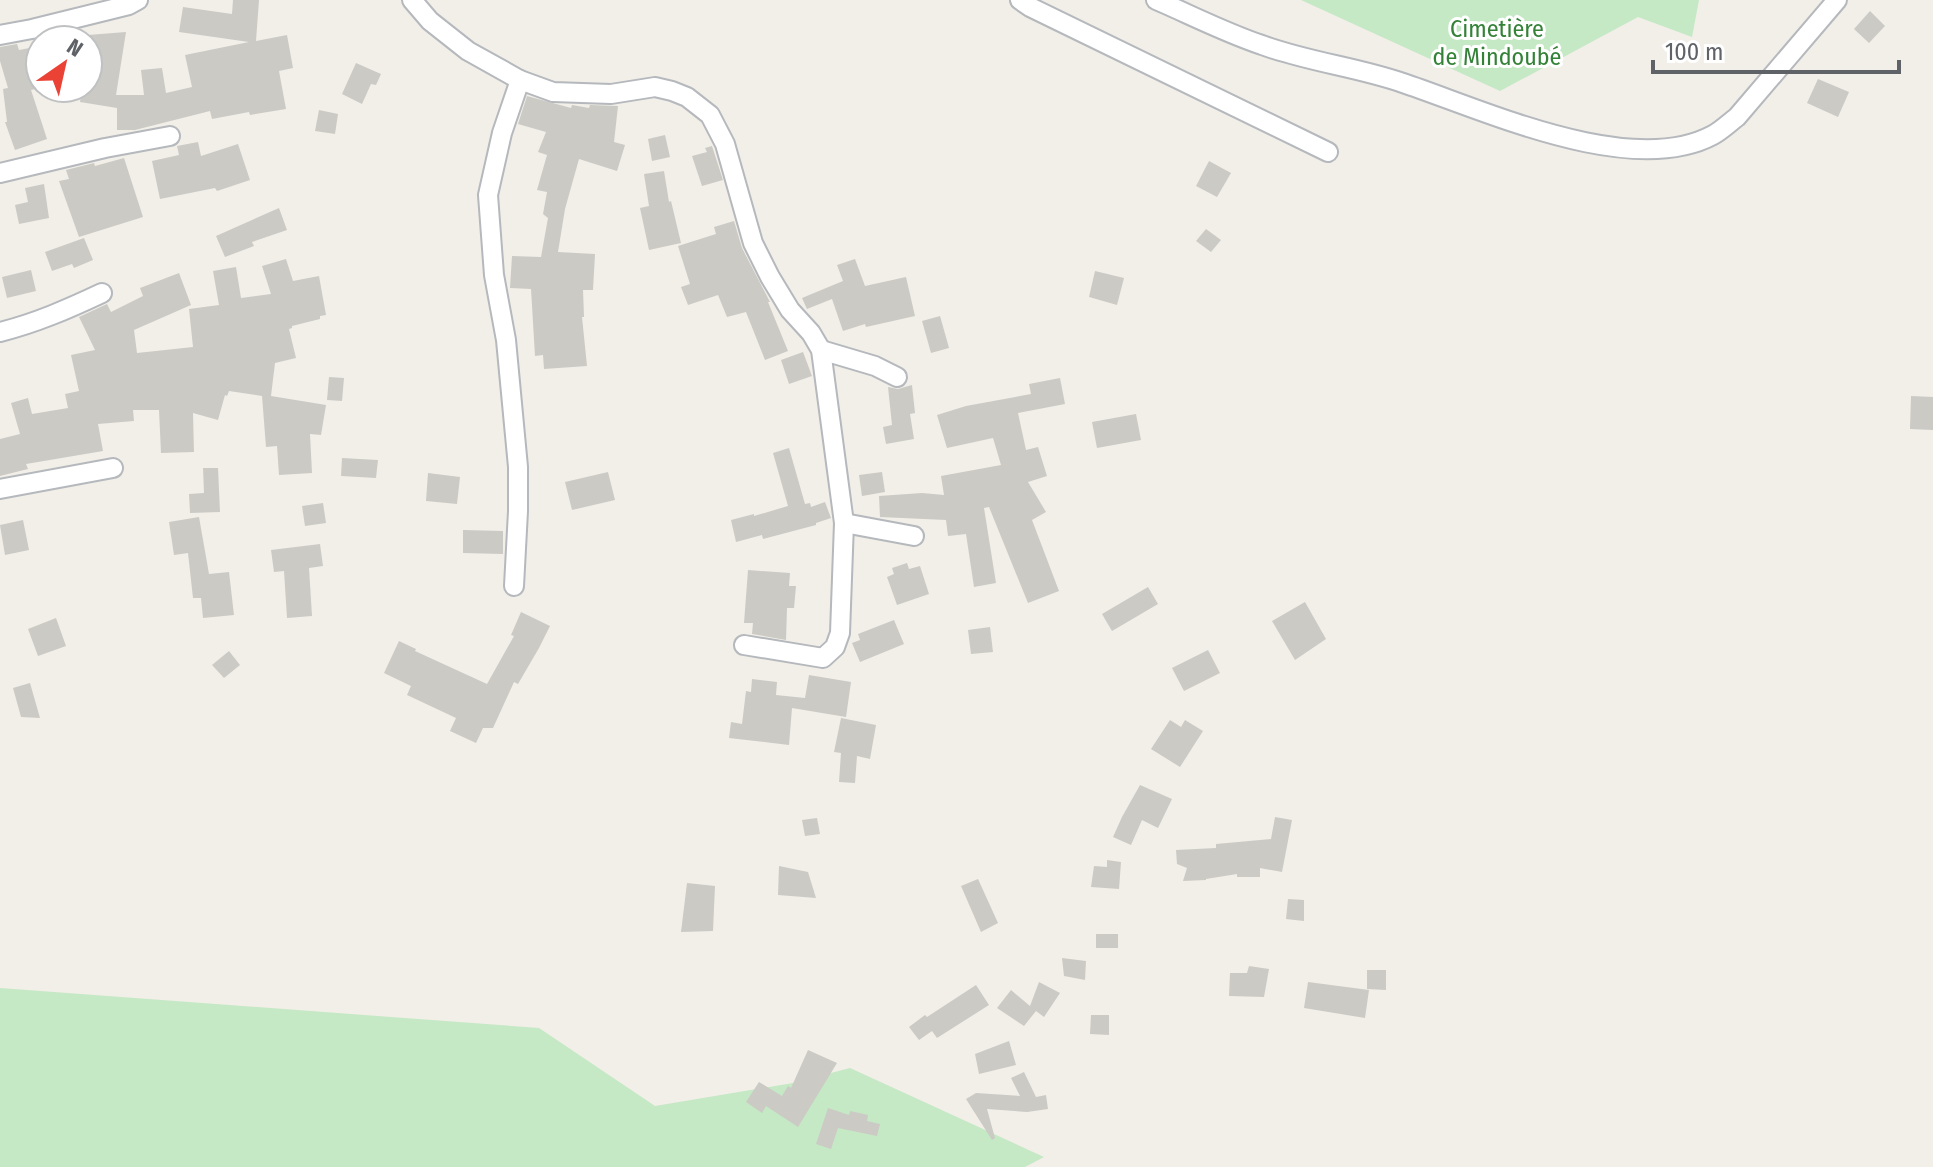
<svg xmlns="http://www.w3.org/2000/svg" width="1933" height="1167" font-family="'Fira Sans Condensed',sans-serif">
<rect width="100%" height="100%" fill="#f1efe8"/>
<g fill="#c5e8c5">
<path d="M1301,0H1699L1692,37L1638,17L1500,91Z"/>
<path d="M0,988L539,1028L655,1106L793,1083L850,1068L1044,1157L1025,1167H0Z"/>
</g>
<g fill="#cccac5">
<path d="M233,0H259L256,41L287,35L293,68L279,71L286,109L250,115L249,112L212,119L210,111L135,130H117V108L80,102L81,95H85L86,88H88V35L126,32L116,95H144L141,70L162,68L166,93L192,87L185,55L249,42L179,32L183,7L232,14Z"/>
<path d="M1870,11L1885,26L1869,43L1854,29Z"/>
<path d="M17,44L19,50L40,46V88L31,90L47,139L15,150L5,122H7L3,89L8,88L0,61V47Z"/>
<path d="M356,63L381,74L376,85L371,84L362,104L342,94Z"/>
<path d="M1818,79L1849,92L1838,117L1807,103Z"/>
<path d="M527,96L571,108L572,105L589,108L590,105L618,106L614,142L625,145L617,171L579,159L565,209L558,252L595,254L593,290H583L584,317H582L587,366L544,369L543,355L535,356L531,289L510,288L512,256L541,257L548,218L543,214L547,192L537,190L547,155L538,152L546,132L518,124Z"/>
<path d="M319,110L338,114L335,134L315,131Z"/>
<path d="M665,135L670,157L652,161L648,139Z"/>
<path d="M198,142L201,156L238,144L250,180L217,191L215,188L160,199L152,161L179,155L177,146Z"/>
<path d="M712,146L723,180L702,186L692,156L707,152L705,148Z"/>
<path d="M124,158L143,217L79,237L59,181L69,179L66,170L94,163L95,166Z"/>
<path d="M1209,161L1231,173L1217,197L1196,186Z"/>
<path d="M664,171L669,202L671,201L681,243L649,250L640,208L649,206L644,174Z"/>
<path d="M44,184L49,218L19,224L15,205L28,202L25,188Z"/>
<path d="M279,208L287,230L252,242L254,246L225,257L216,236Z"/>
<path d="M734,221L742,248L770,302H768L788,351L765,360L746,312L727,317L718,295L688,305L681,287L690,284L678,246L716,234L714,227Z"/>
<path d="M1206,229L1221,240L1211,252L1196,241Z"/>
<path d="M84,238L93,260L74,268L72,264L52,271L45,252Z"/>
<path d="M286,259L293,281L319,276L326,315L320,316V319L292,326V328L289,329L296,358L275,363L271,396L326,405L321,435L310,434L312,473L279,475L277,446L266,447L262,396L229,391L227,396L225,395L218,420L193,413L194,452L161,453L159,410H133L134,421L98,424L103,451L26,464L28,469L0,476V439L20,434L11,403L28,398L32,414L68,408L65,394L79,391L71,355L95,350L79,317L107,304L111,312L143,296L140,288L179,273L191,305L134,330L137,353L193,347L189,309L219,305L213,271L236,267L241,298L271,294L262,266Z"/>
<path d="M855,259L865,286L906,277L915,316L866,327L865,324L843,331L832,299L807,309L802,298L843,281L837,265Z"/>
<path d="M31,270L36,291L7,298L2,277Z"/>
<path d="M1095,271L1124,278L1117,305L1089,297Z"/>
<path d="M940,316L949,348L931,353L922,321Z"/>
<path d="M803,352L812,376L789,384L781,360Z"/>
<path d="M329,377L344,378L342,401L327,400Z"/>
<path d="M1060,378L1065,404L1018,413L1026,450L1038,447L1047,476L1028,482L1046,512L1032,520L1059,591L1028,603L989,507L984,508L996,583L974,587L966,534L948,536L946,520L880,517L879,496L922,493L944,495L941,476L1001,465L993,438L947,448L937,415L966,406L1031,394L1029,384Z"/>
<path d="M912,385L915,413L910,414L914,439L886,444L883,427L892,425L888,387L898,389Z"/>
<path d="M1911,396L1933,397V430L1910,429Z"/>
<path d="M1136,414L1141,440L1097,448L1092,422Z"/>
<path d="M789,448L805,504L810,503L811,507L825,502L831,518L816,523V525L763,539L762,535L736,542L731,520L754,514V516L788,506L773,453Z"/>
<path d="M342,458L378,460L376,478L341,476Z"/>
<path d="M203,468H218L220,512L190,513L189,494L204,493Z"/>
<path d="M608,472L615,500L572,510L565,482Z"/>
<path d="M882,472L885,492L862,496L859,475Z"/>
<path d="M428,473L460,477L457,504L426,501Z"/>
<path d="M323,503L326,523L305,526L302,506Z"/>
<path d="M199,517L209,574L229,572L234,615L203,618L201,598H193L188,553L174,555L169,522Z"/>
<path d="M23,520L29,550L5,555L0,525Z"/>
<path d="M463,530L503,531V554L463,553Z"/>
<path d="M320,544L323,566L309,568L312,616L287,618L284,571L274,572L271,550Z"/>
<path d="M907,563L909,569L920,566L929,594L897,605L887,577L894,574L892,568Z"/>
<path d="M748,570L790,573L789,586H796L794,608H787L786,640L752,634L753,623H744Z"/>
<path d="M1148,587L1158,604L1112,631L1102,614Z"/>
<path d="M1305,602L1326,639L1295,660L1272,621Z"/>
<path d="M521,612L550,626L539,648L518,684L514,682L493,728H483L476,743L450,731L456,718L407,695L411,686L384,673L399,641L416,649L415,651L487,684L514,636L511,635Z"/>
<path d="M56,618L66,646L38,656L28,629Z"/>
<path d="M894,620L904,644L860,662L852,643L860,640L858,634Z"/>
<path d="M990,627L993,652L971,654L968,630Z"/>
<path d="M1208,650L1220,673L1184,691L1172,668Z"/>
<path d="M229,651L240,665L224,678L212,665Z"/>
<path d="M809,675L851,682L846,717L792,708L789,745L729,738L731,722L742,724L746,691L751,692L752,679L777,682L776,695L805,698Z"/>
<path d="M30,683L40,718L21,717L13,688Z"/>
<path d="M841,718L876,725L870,759L857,756L855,783L839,782L841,753L834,752Z"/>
<path d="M1170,720L1181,727L1185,720L1203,731L1180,767L1151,749Z"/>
<path d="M1140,785L1172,799L1158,828L1142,820L1131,845L1113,837L1122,817Z"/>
<path d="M1275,817L1292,820L1282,872L1260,868V877H1237V874L1206,879V880L1183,881L1187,868L1177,864L1176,850L1216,848V844L1271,839Z"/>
<path d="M817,818L820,834L805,836L802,820Z"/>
<path d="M1107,860L1121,862L1119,889L1091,887L1094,866L1107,867Z"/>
<path d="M779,866L808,872L816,898L778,895Z"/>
<path d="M978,879L998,923L981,932L961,886Z"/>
<path d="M687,883L715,886L713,931L681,932Z"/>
<path d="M1288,899L1304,900V921L1286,919Z"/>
<rect x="1096" y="934" width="22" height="14"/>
<path d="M1062,958L1086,961L1085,980L1064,976Z"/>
<path d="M1249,966L1269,969L1264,997L1229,996L1230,973H1247Z"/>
<path d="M1367,970H1386V990L1367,989Z"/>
<path d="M1039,982L1060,993L1044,1017L1036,1011L1024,1026L997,1008L1011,990L1030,1006Z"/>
<path d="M1308,982L1369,990L1365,1018L1304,1008Z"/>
<path d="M976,985L989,1005L937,1038L932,1031L919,1040L909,1027L925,1015L927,1017Z"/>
<path d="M1091,1015H1109V1035L1090,1034Z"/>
<path d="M1009,1041L1016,1065L979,1074L975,1054Z"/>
<path d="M808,1050L837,1063L798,1127L766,1106L762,1113L746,1102L759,1082L782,1096L788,1086L791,1088Z"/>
<path d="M1024,1072L1036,1097L1046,1095L1048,1109L1027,1112L987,1109L995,1138L992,1140L966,1099L976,1093L1020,1096L1011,1078Z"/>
<path d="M828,1108L849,1115L850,1111L868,1115L867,1121L880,1124L877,1136L838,1128L831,1149L816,1144Z"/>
</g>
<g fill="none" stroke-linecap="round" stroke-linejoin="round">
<g stroke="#b5b8bc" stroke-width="22">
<g id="minor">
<path d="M412,0L430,21L468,51L520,80L553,92L611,94L655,87L672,91L687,97L710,115L725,144L753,243L770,277L790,310L811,333L821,350L844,523L840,633L835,647L823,658L744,645"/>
<path d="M1020,0L1030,7L1328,152"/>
<path d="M1156,0C1191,15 1226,33 1262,45C1308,62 1357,67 1403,83C1484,110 1631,179 1713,135C1722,130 1729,123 1737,117L1837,0"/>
<path d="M0,35L32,29L129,5L138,0"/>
<path d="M0,173L105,148L170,136"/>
<path d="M0,332C36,323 68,309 102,293"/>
<path d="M821,350L875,366L897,377"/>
<path d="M0,489L113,468"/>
<path d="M844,523L914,536"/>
<path d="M514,586L518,511V467L506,340L494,275L488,195L502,133L520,80"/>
</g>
</g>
<use href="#minor" stroke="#fff" stroke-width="18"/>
</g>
<g text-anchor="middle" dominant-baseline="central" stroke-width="6" stroke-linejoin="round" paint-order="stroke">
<g font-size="24" fill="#348238" stroke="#fff">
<text x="1497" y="29">Cimetière<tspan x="1497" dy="28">de Mindoubé</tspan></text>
</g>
</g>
<g transform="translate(64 64) rotate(34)"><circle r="38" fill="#ffffff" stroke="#bfc1c3" stroke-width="2"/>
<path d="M0-6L14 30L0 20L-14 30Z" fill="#ea4335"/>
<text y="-12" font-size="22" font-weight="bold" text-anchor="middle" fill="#5f6368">N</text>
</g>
<path d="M1653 60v12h246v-12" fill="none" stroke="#5f6368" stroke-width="4"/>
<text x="1665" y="60" font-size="24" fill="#5f6368" stroke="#ffffff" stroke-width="6" paint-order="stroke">100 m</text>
</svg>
